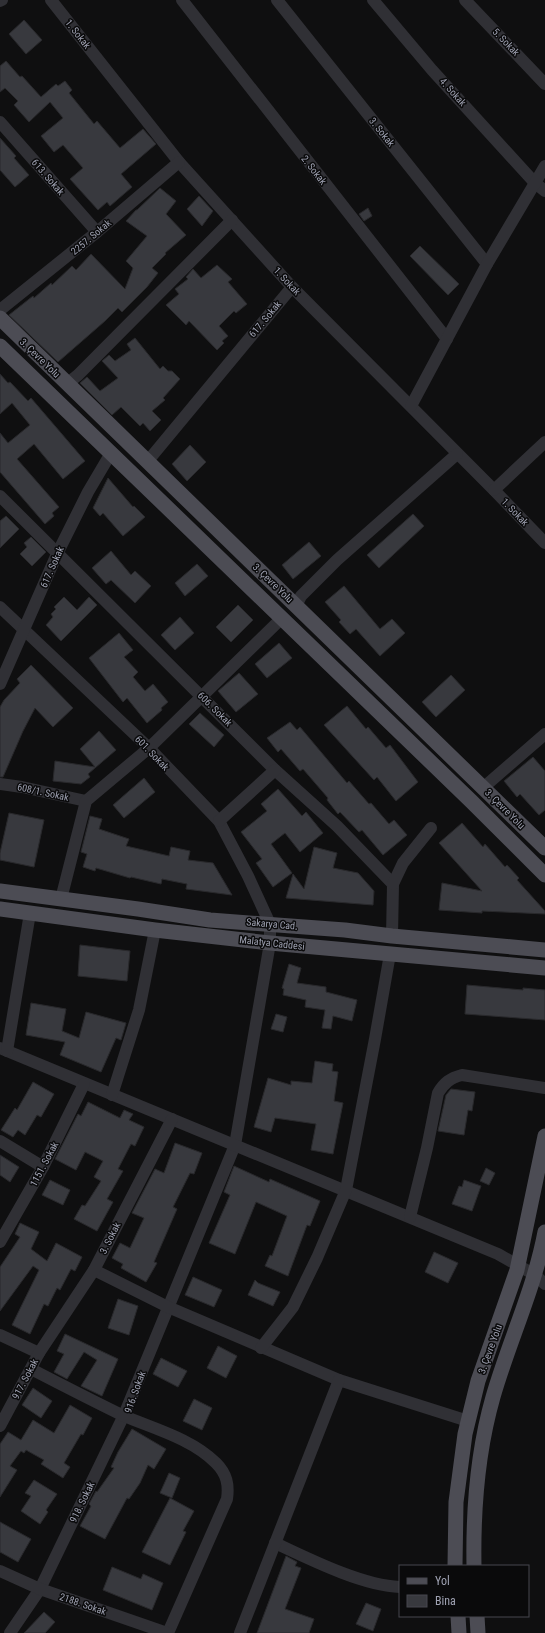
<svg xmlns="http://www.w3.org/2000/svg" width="545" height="1633" font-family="'Roboto Condensed',sans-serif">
<rect width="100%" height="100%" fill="#0f0f10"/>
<g fill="#38393e" stroke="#29292c">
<path d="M24,20L42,40L26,54L9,34Z"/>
<path d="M6,61L20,77L22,76L41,97L56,84L58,86L65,81L72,90L69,93L94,124L97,121L120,148L143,129L156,144L121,174L132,187L110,206L107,202L98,210L70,179L83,168L63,145L54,152L41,136L63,118L50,102L29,122L14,105L18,101L5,88L0,92V66Z"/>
<path d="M0,138L16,156L14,158L29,175L15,187L0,170Z"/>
<path d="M160,188L176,201L166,214L186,235L165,253L166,254L152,268L158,273L147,287L122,312L118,308L105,321L58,362L9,315L33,296L34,298L51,283L52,285L72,266L76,270L91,254L125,289L133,268L126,261L147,236L126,221L136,210H137Z"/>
<path d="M199,196L213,211L202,226L187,209Z"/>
<path d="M368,208L372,216L364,221L359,214Z"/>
<path d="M420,246L459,284L448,295L410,256Z"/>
<path d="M217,265L232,279L228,282L247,304L236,313L234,311L219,326L228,336L222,341L224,343L217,350L189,321L186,325L166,305L179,294L175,289L188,279L186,277L193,269L201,278Z"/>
<path d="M135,338L160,369L163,366L168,371H172L180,379L163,398L165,400L152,411L161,420L150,431L143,423L140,426L121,407L112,415L80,383L87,377L100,391L118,378L102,361L109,355L115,361L131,350L127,344Z"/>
<path d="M0,374L8,383L10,382L28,401L31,398L85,461L63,479L34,444L17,459L59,507L52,513L54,516L45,524L0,472V433L8,443L30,425L12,403L0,414Z"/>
<path d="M190,445L206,462L187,481L172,464Z"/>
<path d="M108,478L133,507L134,506L145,517L123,536L103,513L100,516L93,508Z"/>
<path d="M413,514L424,526L379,568L367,555Z"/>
<path d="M6,516L19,529L0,548V521Z"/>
<path d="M31,537L46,552L32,566L20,554L27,547L24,543Z"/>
<path d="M309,542L321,556L293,579L282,565Z"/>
<path d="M111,551L131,575L135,571L151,586L135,603L111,580L106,584L92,568Z"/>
<path d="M197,564L208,576L185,596L175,583Z"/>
<path d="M344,586L380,629L392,619L405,633L380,656L356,629L350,634L339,622L341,620L325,602Z"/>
<path d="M64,597L77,610L89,597L97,605L61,641L46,625L53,617L51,614L56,609L54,607Z"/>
<path d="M238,605L253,620L231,642L216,627Z"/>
<path d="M180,617L194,633L175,650L161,635Z"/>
<path d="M119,633L133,650L124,657L138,672L133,677L145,691L153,684L168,702L161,708L162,710L147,723L127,698L123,702L89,658Z"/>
<path d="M279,643L292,658L267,678L255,664Z"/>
<path d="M31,665L73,708L53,727L35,708L23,731L3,777H0V707L4,700L20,683L17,679Z"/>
<path d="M239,673L258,694L236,712L218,691Z"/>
<path d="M451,675L465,690L436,717L422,702Z"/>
<path d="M347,706L366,729L368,727L386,748L390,745L418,782L396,801L377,777L374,780L324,725Z"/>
<path d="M200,713L224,735L214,747L189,724Z"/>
<path d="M290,722L297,730L300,727L347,783L349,781L369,804L371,803L389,824L394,820L407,835L383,855L362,830L359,832L340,812L338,814L327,800L328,798L303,769L300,771L281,749L278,752L267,738Z"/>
<path d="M99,731L116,750L88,774L90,777L81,784L53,781L55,761L95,767L80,749Z"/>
<path d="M533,757L545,771V810L539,815L520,794L517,797L504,781Z"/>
<path d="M144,778L155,792L124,818L113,805Z"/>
<path d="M278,789L302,816L306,812L323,833L300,852L285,833L271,844L292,873L273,887L256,863L262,859L241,832L267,811L261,804Z"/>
<path d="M9,813L44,820L34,867L0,860V853Z"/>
<path d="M90,816L102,819L99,829L129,839L126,846L169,856L171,847L190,851L188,860L213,863L232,895L186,889L187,884L162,879L161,884L131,877L130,878L96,868L95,871L83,867L87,854L81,852Z"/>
<path d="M462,823L483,847L485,844L505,867L507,865L519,878L517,880L545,911V914L482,911V913L439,910L442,883L482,891L439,843Z"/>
<path d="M314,847L337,853L333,868L358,873L374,891L373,905L286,898L293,874L304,889Z"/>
<path d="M80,945L130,951L127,981L78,976Z"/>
<path d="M289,964L301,968L297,983L326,987V992L357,1000L352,1021L333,1016L331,1029L322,1028L325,1010L305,1007L306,1000L283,995L284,989L282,988Z"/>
<path d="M467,985L523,990V988L545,990V1020L465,1014Z"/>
<path d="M31,1003L66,1009L62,1031L79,1038L86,1012L126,1023L121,1040L116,1038L101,1072L60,1055L65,1042L26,1035Z"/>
<path d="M276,1014L287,1017L283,1032L271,1029Z"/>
<path d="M315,1061L333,1064L332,1071L338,1072L334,1101L343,1103L333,1154L311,1150L316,1124L275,1118L271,1132L254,1127L268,1078L291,1085V1081L312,1083Z"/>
<path d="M33,1082L54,1094L41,1117L37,1115L25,1135L18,1130L13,1137L1,1130L15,1108L17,1110Z"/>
<path d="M451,1089L475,1092L472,1111L468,1110L464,1135L438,1131L446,1095Z"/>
<path d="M88,1102L120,1118L124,1110L133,1114L129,1120L144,1127L135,1146L131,1144L118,1169L123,1171L107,1199L113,1202L97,1231L74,1219L82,1205L85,1206L101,1181L94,1177L103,1161L85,1152L76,1170L55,1159L78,1114L81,1116Z"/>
<path d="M175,1143L202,1153L194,1174L190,1173L173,1207L177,1209L154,1262L157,1263L146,1282L121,1268L123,1264L112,1258L120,1243L130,1248L144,1218L132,1213L155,1169L164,1173Z"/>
<path d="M0,1155L19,1167L10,1182L0,1175Z"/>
<path d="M234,1166L269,1182L270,1179L320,1201L310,1226L307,1225L288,1276L265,1266L270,1255L272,1256L287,1216L256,1202L235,1254L209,1243L230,1195L224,1192Z"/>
<path d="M486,1168L495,1173L489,1185L480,1181Z"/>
<path d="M50,1180L70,1190L63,1205L42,1195Z"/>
<path d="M464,1180L481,1186L472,1211L452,1204L459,1186L462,1187Z"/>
<path d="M20,1223L39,1232L31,1249L47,1261L56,1243L82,1257L75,1271L71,1269L60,1290L57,1288L48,1306L44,1304L30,1334L12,1325L39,1270L33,1266L0,1311V1267L20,1237L15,1234Z"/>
<path d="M434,1252L458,1263L448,1283L425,1272Z"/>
<path d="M193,1277L222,1290L214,1307L185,1295Z"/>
<path d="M255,1280L258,1283L280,1292L273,1306L248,1295Z"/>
<path d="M118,1299L138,1306L129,1335L108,1328Z"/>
<path d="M65,1334L118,1359L102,1396L81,1386L97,1360L84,1352L67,1379L54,1372L64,1354L57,1351Z"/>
<path d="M218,1346L237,1356L226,1378L207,1368Z"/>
<path d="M161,1358L187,1371L178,1387L153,1374Z"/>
<path d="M33,1388L52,1401L41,1418L22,1405Z"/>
<path d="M194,1399L212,1408L202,1430L183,1421Z"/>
<path d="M70,1405L92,1418L83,1435L81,1434L64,1463L70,1467L63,1478L41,1464L44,1460L26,1450L24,1453L21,1451L10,1466L17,1470L0,1497V1444L8,1432L21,1440L33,1420L54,1433Z"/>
<path d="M132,1429L166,1449L154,1469L148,1465L140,1483L129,1499L127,1498L105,1539L80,1526L91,1506L89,1504L96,1491L97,1492L114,1468L111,1467L118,1452Z"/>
<path d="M169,1473L180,1478L172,1498L160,1493Z"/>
<path d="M34,1480L57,1494L46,1510L48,1512L40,1524L21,1511L31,1496L25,1493Z"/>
<path d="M170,1498L194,1511L183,1531L186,1532L170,1565L142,1552Z"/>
<path d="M0,1522L31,1539L18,1562L0,1552Z"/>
<path d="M286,1556L297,1562L295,1566L301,1568L285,1609L314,1619L309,1633H257Z"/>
<path d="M112,1567L141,1579L143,1574L163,1583L152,1610L103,1590Z"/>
<path d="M366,1603L381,1609L373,1631L356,1624Z"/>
<path d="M44,1612L55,1622L45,1633H24Z"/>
</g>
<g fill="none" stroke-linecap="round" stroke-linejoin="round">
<g stroke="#303035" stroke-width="12">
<path d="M51,0L179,162L292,287L494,490L545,543"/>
<path d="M182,0L447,339"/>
<path d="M277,0L487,264"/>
<path d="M373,0L432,70L535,183L545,191"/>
<path d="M465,0L545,84"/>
<path d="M0,1L2,0"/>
<path d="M0,122L97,232"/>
<path d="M0,310L97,232L179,162"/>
<path d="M67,384L78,375L232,220"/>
<path d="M411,406L487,264L545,166"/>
<path d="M147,462L292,287"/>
<path d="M494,490L545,442"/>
<path d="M0,496L275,770L337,826L393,884L392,936"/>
<path d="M296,606L301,596L337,560L457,454"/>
<path d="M0,607L149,748L219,821L248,876L270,924V943L235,1145L124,1415L40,1589L10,1633"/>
<path d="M0,684L57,554L88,492L111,453"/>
<path d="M0,784L22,787L86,801"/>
<path d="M484,787L545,734"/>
<path d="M219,821L275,770"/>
<path d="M393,884L403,863L431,828"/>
<path d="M61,899L86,801L149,748L282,618"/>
<path d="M0,1048L498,1254L535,1275L545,1284"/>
<path d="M7,1051L30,913"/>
<path d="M112,1095L139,1010L155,930"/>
<path d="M0,1141L43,1167"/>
<path d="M410,1217L427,1148L438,1093C444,1083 450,1078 462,1075L545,1088"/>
<path d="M0,1242L43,1167L84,1084"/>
<path d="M94,1270L168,1307L339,1380L468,1421"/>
<path d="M0,1335L39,1353"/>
<path d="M261,1348L293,1307L317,1258L346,1190L375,1039L390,954"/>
<path d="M31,1369C62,1385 93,1401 124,1416C155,1429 192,1439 216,1463C227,1474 229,1485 227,1499L168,1633"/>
<path d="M0,1426L39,1353L94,1270L172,1119"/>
<path d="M275,1543C309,1559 363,1586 400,1587"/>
<path d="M0,1571L40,1589L167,1633"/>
<path d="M240,1633L339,1380"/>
</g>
<g stroke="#4c4c54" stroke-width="15">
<path d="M0,318L545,848"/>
<path d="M0,346L471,801L545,875"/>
<path d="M0,891L138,909L210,920L345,930L392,936L545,950"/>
<path d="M0,909L155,930L270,943L545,968"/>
<path d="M455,1566L456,1502L465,1434L478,1381L517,1270L545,1136"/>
<path d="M474,1566C473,1509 477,1453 493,1397C509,1341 534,1290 545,1232"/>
<path d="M458,1616L459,1633"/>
<path d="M477,1616L478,1633"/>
</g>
</g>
<g text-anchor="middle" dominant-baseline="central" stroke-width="3" stroke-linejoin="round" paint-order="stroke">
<g font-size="10" fill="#9fa2b2" stroke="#0a0a0b">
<text transform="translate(78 34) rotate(52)">1. Sokak</text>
<text transform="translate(506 42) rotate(46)">5. Sokak</text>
<text transform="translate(453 92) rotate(48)">4. Sokak</text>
<text transform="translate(382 132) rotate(51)">3. Sokak</text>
<text transform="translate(314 170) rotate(52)">2. Sokak</text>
<text transform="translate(48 177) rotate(49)">613. Sokak</text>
<text transform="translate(91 237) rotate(-40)">2257. Sokak</text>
<text transform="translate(287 281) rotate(47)">1. Sokak</text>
<text transform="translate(265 319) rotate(-50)">617. Sokak</text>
<text transform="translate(40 358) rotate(44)">3. Çevre Yolu</text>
<text transform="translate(515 512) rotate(46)">1. Sokak</text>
<text transform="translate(52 567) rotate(-66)">617. Sokak</text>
<text transform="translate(273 583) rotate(44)">3. Çevre Yolu</text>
<text transform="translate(215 709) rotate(45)">606. Sokak</text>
<text transform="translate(152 753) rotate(46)">601. Sokak</text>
<text transform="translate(43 792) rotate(12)">608/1. Sokak</text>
<text transform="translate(505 809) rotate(45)">3. Çevre Yolu</text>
<text transform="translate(272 924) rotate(5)">Sakarya Cad.</text>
<text transform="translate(272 943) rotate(6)">Malatya Caddesi</text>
<text transform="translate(44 1164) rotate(-62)">1151. Sokak</text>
<text transform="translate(110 1238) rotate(-63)">3. Sokak</text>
<text transform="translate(490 1349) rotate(-70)">3. Çevre Yolu</text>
<text transform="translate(25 1379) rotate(-62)">917. Sokak</text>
<text transform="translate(135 1392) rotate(-70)">916. Sokak</text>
<text transform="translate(82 1502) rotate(-64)">918. Sokak</text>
<text transform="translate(83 1604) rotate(19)">2188. Sokak</text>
</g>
</g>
<rect x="399" y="1565" width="130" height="52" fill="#0a0a0b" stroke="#46474e"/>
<rect x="407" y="1578" width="20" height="6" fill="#4c4c54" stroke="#46474e"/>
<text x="435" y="1585" font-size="12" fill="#9fa2b2">Yol</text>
<rect x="407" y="1595" width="20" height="12" fill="#38393e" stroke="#46474e"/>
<text x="435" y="1605" font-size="12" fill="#9fa2b2">Bina</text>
</svg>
